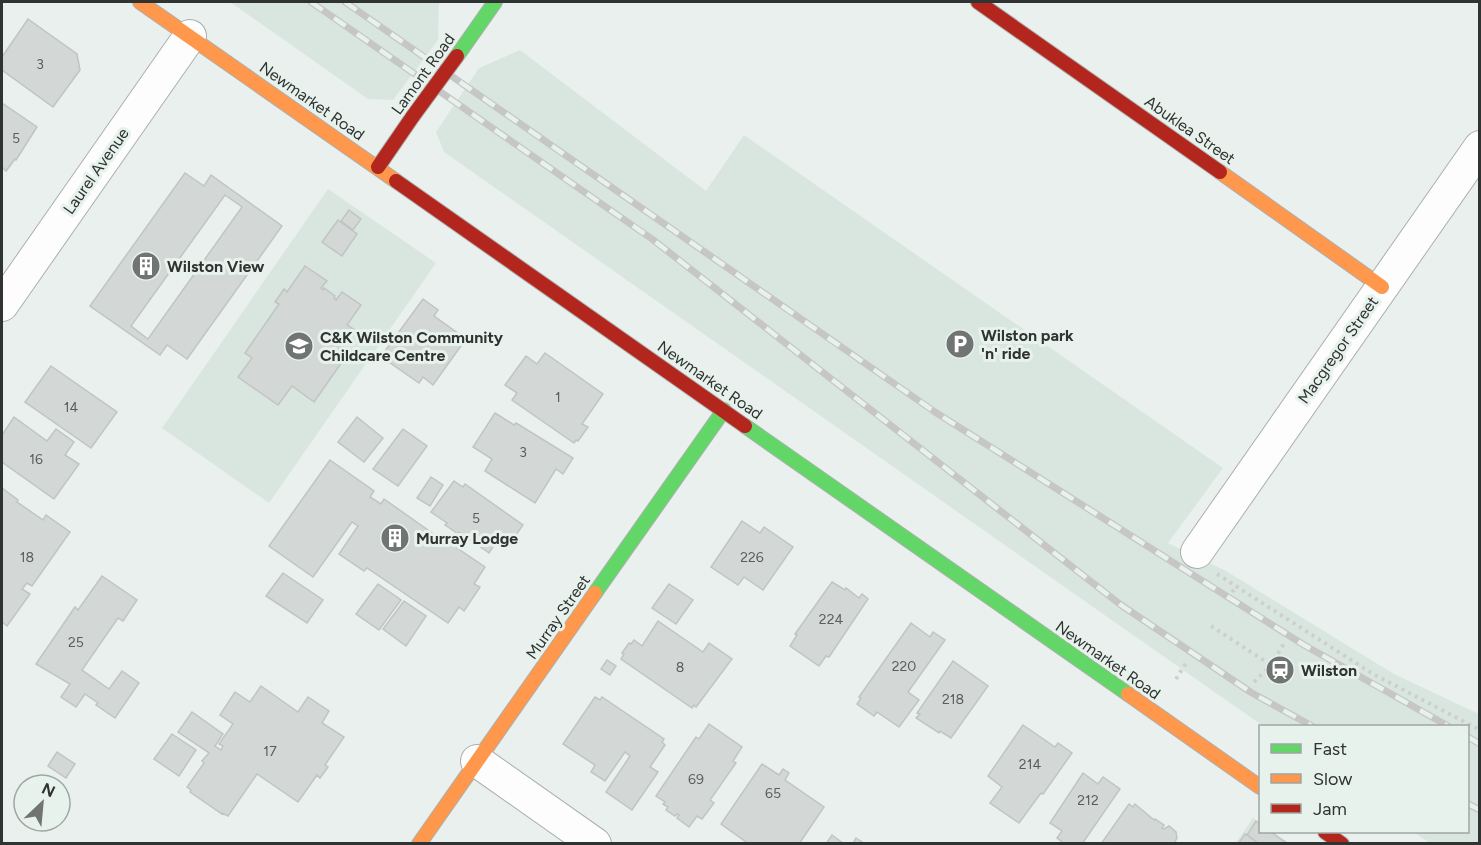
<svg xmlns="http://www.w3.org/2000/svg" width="1481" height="845" font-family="Figtree,sans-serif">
<rect width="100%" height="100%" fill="#eaf0ed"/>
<g fill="#d9e6e0">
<path d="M230,2H439L438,40L393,100L368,99Z"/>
<path d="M520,50L706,191L744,135L1223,468L1168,543L1226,571L1394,674L1479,714V843H1430L1413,832H1468V726H1263L444,152L436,132L479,68Z"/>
<path d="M328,189L436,263L269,503L162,428Z"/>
<path d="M1253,818L1260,823V832H1272L1289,843L1235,844Z"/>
</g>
<g fill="#d3d8d6" stroke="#c0c4c2" stroke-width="1.5" fill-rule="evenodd">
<path d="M28,19L77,54L80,70L53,107L2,70V57Z"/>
<path d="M2,103L37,127L16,160L15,159L6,171L3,168L2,170Z"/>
<path d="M185,173L204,186L211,175L282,226L187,359L167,345L160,355L90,306ZM225,195L242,207L148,339L131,326Z"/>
<path d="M349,210L361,219L353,230L341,221Z"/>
<path d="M338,220L357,234L342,256L322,242Z"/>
<path d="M305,266L327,281L321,288L323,290L324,288L335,296L334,298L336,300L342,292L361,305L347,325L355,330L342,348L349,352L314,402L292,386L278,405L238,377L252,358L245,353L279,304L275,302L284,289L287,292Z"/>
<path d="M423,299L438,310L434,316L466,339L433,385L423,377L419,383L386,360L390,354L385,351Z"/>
<path d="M545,353L603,394L582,424L588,427L578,441L576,440L574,443L512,400L517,393L505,385L526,356L537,364Z"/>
<path d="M51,366L117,412L91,448L25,402Z"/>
<path d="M495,413L514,425L516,423L573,458L563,474L556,469L535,503L485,471L492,459L473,447Z"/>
<path d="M14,417L47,441L56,429L74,442L65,455L79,464L54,499L2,462V435Z"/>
<path d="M357,417L383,438L364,462L338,442Z"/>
<path d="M403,429L427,446L398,486L373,469Z"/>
<path d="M330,460L374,491L370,497L381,504L384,499L445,542L449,535L461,543L457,548L485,567L474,584L480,587L464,611L459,607L448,623L367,568L364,571L339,554L358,526L352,522L313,577L269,546Z"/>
<path d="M431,477L443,485L430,506L417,498Z"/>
<path d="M454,481L463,487L465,484L523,525L506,549L496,542L489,553L459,532L458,534L445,525L447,523L431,512Z"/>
<path d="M2,488L18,500L17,502L43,520L46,515L70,532L32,586L27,583L22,589L30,594L7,626L2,622Z"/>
<path d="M742,521L760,533L764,527L793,547L763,590L744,577L738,585L711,567Z"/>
<path d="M283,573L323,600L307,623L266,596Z"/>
<path d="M102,576L137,600L123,621L118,618L82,670L109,689L122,671L139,683L115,718L96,705L98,703L85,694L76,707L61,697L70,684L36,664L75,607L78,610Z"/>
<path d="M832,582L845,590L846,588L859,598L862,594L868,599L829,657L826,656L819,666L790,646L797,635L795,634Z"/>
<path d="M378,584L401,600L379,630L356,614Z"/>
<path d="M669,584L693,600L676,624L652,608Z"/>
<path d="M404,601L426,616L406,646L383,629Z"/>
<path d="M658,621L703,652L709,643L732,659L696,707L694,705L692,708L621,659L624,654L622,653L629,643L631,644L634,640L642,646Z"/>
<path d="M911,623L930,637L933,632L945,640L908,692L919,700L899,727L877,712L874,716L857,704L861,698L859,697Z"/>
<path d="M607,660L616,666L610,675L601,669Z"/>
<path d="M953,661L988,686L951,738L940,731L939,733L916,718L920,714L917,713Z"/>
<path d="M261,686L298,712L308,697L329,711L322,723L344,737L325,765L328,767L320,778L317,775L298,802L257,774L228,816L222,813V814L190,792L191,790L187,787L204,763L202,761L209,753L178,732L192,712L223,734L215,746L221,750L223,746L219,744L233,724L220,715L235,692L250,702Z"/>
<path d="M595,697L600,700L602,697L664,739L662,742L665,745L650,767L658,772L632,810L606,792L630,756L625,752L605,781L591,772L595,765L563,744Z"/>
<path d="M709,724L742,747L733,761L736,763L710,800L714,803L702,819L697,816L689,827L677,818L679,815L677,814L675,816L666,810L668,807L663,804L665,802L656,796L696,737L699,739Z"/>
<path d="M1023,725L1055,747L1058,743L1072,753L1043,794L1041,793L1019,823L990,803L1002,787L988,776Z"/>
<path d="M172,734L196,750L179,776L154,759Z"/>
<path d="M57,752L75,764L66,778L48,766Z"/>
<path d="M762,764L779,775L783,769L789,773L785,780L824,807L799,844H749L721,824Z"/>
<path d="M1083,773L1098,784L1103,777L1120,789L1082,844H1065L1057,838L1062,831L1050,823Z"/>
<path d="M1129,804L1133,807L1135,804L1154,820L1155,819L1164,825L1162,828L1164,829L1169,826L1176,832L1177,838L1174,844H1101Z"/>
<path d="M1256,821L1260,824V832H1271L1288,844H1259L1247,835Z"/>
<path d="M1245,834L1247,835L1259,844H1238Z"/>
<path d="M832,835L844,844H826Z"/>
<path d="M856,838L865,844H853Z"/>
</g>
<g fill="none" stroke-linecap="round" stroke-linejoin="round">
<g stroke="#abb0ae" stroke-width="34">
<g id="street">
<path d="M2,305L190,36"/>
<path d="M1197,552L1480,147"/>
<path d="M477,761L595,844"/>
</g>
</g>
<g stroke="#abb0ae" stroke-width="16">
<g id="fast">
<path d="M457,56L495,2"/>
<path d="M745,426L1128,694"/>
<path d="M595,593L724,410"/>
</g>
</g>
<g stroke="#abb0ae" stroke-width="16">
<g id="slow">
<path d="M140,2L396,181"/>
<path d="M1220,172L1382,287"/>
<path d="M1128,694L1260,787"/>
<path d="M419,844L595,593"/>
</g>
</g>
<g stroke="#abb0ae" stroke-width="16">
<g id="jam">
<path d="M978,2L1220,172"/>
<path d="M378,167L413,116"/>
<path d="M396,181L745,426"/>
<path d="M1325,832L1342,844"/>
</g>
</g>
<g stroke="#cdcfce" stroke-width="4" stroke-dasharray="3 4.5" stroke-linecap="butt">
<path d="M1217,574L1373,674L1480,730"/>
<path d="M1232,592L1236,587"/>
<path d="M1211,626L1271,665"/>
<path d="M1176,679L1186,663"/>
<path d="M1254,682L1271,665L1285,642"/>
</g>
<use href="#street" stroke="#fcfdfc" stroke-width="32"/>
<use href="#fast" stroke="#63d668" stroke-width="14"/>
<use href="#slow" stroke="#ff974d" stroke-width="14"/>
<use href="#jam" stroke="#b3261e" stroke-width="14"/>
<g stroke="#c5c6c5" stroke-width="7">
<g id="rail">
<path d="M311,2L652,239L1121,605L1252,693L1312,726"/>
<path d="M345,2L935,412L1304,645L1448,726"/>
<path d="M1468,737L1480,744"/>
<path d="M1468,804L1480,810"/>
</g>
</g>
<use href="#rail" stroke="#e8f2ed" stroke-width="4.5" stroke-dasharray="14" stroke-linecap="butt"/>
<g stroke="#abb0ae" stroke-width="16" stroke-linecap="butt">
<path id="jam-bridge" d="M413,116L457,56"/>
</g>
<use href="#jam-bridge" stroke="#b3261e" stroke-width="14"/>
</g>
<defs>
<g id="building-disc" transform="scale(1.5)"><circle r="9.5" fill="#707573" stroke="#e8f2ed"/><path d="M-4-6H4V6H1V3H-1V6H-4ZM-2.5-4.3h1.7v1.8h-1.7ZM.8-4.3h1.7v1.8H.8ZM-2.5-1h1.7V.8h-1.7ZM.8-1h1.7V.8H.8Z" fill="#fff"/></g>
<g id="parking-disc" transform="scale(1.5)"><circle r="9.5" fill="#707573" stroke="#e8f2ed"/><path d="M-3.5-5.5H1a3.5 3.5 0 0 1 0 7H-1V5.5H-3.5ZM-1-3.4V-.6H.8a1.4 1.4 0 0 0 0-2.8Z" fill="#fff"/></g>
<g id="school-disc" transform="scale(1.5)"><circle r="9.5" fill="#707573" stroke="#e8f2ed"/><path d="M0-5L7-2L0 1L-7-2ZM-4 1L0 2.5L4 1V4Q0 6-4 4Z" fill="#fff"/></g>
<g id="station-disc" transform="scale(1.5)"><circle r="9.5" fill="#707573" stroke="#e8f2ed"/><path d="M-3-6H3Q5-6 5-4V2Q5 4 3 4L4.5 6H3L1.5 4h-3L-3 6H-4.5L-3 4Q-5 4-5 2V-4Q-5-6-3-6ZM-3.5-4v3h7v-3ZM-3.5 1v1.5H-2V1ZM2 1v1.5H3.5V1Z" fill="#fff"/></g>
</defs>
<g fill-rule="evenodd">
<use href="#building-disc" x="146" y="266"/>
<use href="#parking-disc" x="960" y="344"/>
<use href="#school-disc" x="299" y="346"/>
<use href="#building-disc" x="395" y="538"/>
<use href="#station-disc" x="1280" y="670"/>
</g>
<g text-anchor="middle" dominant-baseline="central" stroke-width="6" stroke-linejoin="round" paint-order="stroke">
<g font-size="14" fill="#595d5b">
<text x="40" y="64">3</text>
<text x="16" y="138">5</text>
<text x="558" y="397">1</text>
<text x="71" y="407">14</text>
<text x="523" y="452">3</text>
<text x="36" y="459">16</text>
<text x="476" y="518">5</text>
<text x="27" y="557">18</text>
<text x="752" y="557">226</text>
<text x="831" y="619">224</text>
<text x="76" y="642">25</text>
<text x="904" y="666">220</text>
<text x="680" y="667">8</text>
<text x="953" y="699">218</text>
<text x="270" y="751">17</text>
<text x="1030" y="764">214</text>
<text x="696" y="779">69</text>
<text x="773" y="793">65</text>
<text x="1088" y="800">212</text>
</g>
<g font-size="16" fill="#2f3331" stroke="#e8f2ed">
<text transform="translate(423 74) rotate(-54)">Lamont Road</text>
<text transform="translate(312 101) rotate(35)">Newmarket Road</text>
<text transform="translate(1190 130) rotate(35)">Abuklea Street</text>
<text transform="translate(96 171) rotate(-55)">Laurel Avenue</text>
<text transform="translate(1338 350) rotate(-55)">Macgregor Street</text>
<text transform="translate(710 380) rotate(35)">Newmarket Road</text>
<text transform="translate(558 617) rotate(-55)">Murray Street</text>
<text transform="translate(1108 660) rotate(35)">Newmarket Road</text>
</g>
<g font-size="16" font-weight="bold" fill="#2f3331" stroke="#e8f2ed" text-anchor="start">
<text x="167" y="266">Wilston View</text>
<text x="981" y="335">Wilston park<tspan x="981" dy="18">'n' ride</tspan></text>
<text x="320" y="337">C&amp;K Wilston Community<tspan x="320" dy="18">Childcare Centre</tspan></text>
<text x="416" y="538">Murray Lodge</text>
<text x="1301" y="670">Wilston</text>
</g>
</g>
<rect width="1481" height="845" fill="none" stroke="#2f3331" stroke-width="6"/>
<rect x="1259" y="725" width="210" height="108" fill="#e8f2ed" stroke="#9ea6a2" stroke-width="1.5"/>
<rect x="1271" y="744" width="30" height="9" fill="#63d668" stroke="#9ea6a2" stroke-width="1.5"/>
<text x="1313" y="755" font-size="18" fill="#2f3331">Fast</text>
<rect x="1271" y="774" width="30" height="9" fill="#ff974d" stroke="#9ea6a2" stroke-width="1.5"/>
<text x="1313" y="785" font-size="18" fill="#2f3331">Slow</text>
<rect x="1271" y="804" width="30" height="9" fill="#b3261e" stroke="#9ea6a2" stroke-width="1.5"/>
<text x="1313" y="815" font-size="18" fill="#2f3331">Jam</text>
<g transform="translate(42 803) rotate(26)"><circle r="28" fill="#e8f2ed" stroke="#9ea6a2" stroke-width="1.5"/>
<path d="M0-4.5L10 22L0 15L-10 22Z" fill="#707573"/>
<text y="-9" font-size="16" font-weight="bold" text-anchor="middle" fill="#2f3331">N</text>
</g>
</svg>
